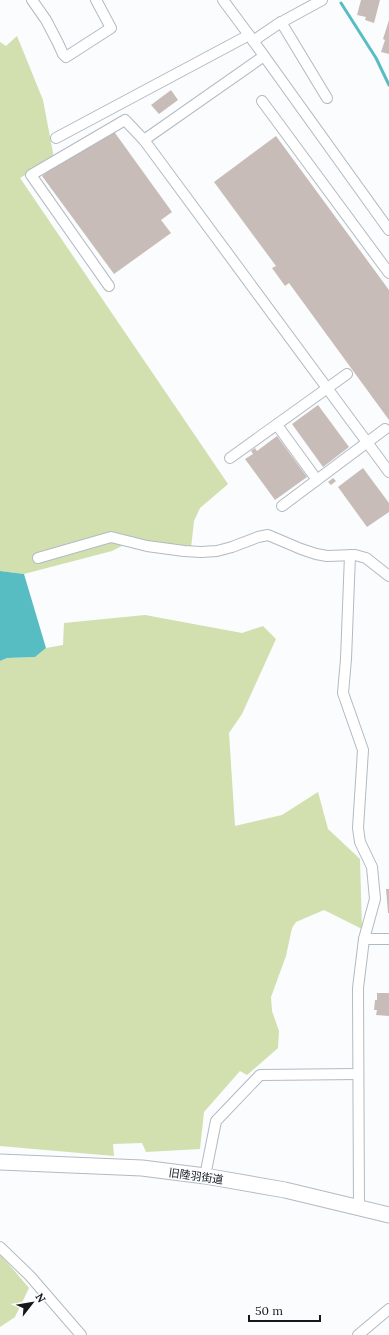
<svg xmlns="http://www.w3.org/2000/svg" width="389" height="1335" font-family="Lora,'Noto Sans JP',serif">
<rect width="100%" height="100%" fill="#fafcfd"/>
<g fill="#d2dfae">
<path d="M17,36L43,100L54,158L20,178L228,484L200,508L194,521L191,548L136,539L112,551L24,574L0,571V42L6,46Z"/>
<path d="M145,615L242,633L263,626L276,639L242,714L229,733L235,826L282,815L318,792L328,829L360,859L362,929L324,910L296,922L292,928L286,956L271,997L272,1011L279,1031L278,1048L247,1075L240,1071L204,1112L200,1149L146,1152L142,1143L113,1144L114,1156L0,1146V661L7,658L35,657L46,648L63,645L64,623Z"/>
<path d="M0,1254L29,1288L15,1317L0,1327Z"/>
</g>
<path fill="#58bdc3" d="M0,571L24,574L46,648L35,657L7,658L0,661Z"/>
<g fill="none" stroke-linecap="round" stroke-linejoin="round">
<path stroke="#58bdc3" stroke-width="3" d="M341,3L376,58L389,85"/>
</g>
<g fill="#c8bcb8">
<path d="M361,0H380L374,23L365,20L366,17L357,15Z"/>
<path d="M389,20V54L381,52L385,40L383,39Z"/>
<path d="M171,90L178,100L159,114L151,105Z"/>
<path d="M110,126L172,212L161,220L171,233L114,274L42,176Z"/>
<path d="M276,136L389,290V420L289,283L285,286L272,268L276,266L214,182Z"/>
<path d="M318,405L349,447L323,467L292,424Z"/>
<path d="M277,436L307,477L275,500L245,459L253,454L251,451L255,448L257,451Z"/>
<path d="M363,468L389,503V512L367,527L338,487Z"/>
<path d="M333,478L336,481L331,485L328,482Z"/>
<path d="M386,889H389V913H388Z"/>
<path d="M377,993H389V1016L376,1015L377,1010H374L375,1000H377Z"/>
</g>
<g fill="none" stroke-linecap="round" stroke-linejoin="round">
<g stroke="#b1bbc2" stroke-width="12">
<g id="minor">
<path d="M32,0L46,20L58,43L63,54L66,57L111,28L96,0"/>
<path d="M223,0L249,35L389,230"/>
<path d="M281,22L327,98"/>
<path d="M253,41L278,24L322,0"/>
<path d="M264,56L144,140L389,472"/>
<path d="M262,101L389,273"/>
<path d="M56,138L249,35"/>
<path d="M109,286L31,175L125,120L144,140"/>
<path d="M277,425L317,480"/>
<path d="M230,458L347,374"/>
<path d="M282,506L385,429"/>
<path d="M350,555L346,659L343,693L363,750L358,828L360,842L372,867L375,899L364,939L358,988L359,1208"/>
<path d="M38,558L111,537L147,546L184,551L201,552L217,551L232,547L258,537L268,535L301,549L316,554L327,556L355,555L366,558L389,576"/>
<path d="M364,939H389"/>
<path d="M205,1176L216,1121L260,1075L358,1074"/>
<path d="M0,1247L30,1276L81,1335"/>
<path d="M358,1335L389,1309"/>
</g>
</g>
<g stroke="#b1bbc2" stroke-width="17">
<path id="highway" d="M0,1162L142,1168L205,1176L285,1190L389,1215"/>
</g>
<use href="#minor" stroke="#fff" stroke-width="10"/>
<use href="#highway" stroke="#fff" stroke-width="15"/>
</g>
<g text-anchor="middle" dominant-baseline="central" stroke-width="3" stroke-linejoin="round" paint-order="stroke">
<g font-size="11" fill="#15181b" stroke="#fafcfd">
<text transform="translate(196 1176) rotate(8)">旧陸羽街道</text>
</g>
</g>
<g transform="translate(32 1303) rotate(59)" stroke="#fafcfd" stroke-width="3" paint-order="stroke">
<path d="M0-3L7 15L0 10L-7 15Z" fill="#15181b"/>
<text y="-6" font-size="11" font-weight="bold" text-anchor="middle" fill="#15181b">N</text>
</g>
<path d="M249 1315v6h71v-6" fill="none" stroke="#15181b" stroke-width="2"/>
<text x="255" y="1315" font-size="12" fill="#15181b" stroke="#fafcfd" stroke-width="3" paint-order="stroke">50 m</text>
</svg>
